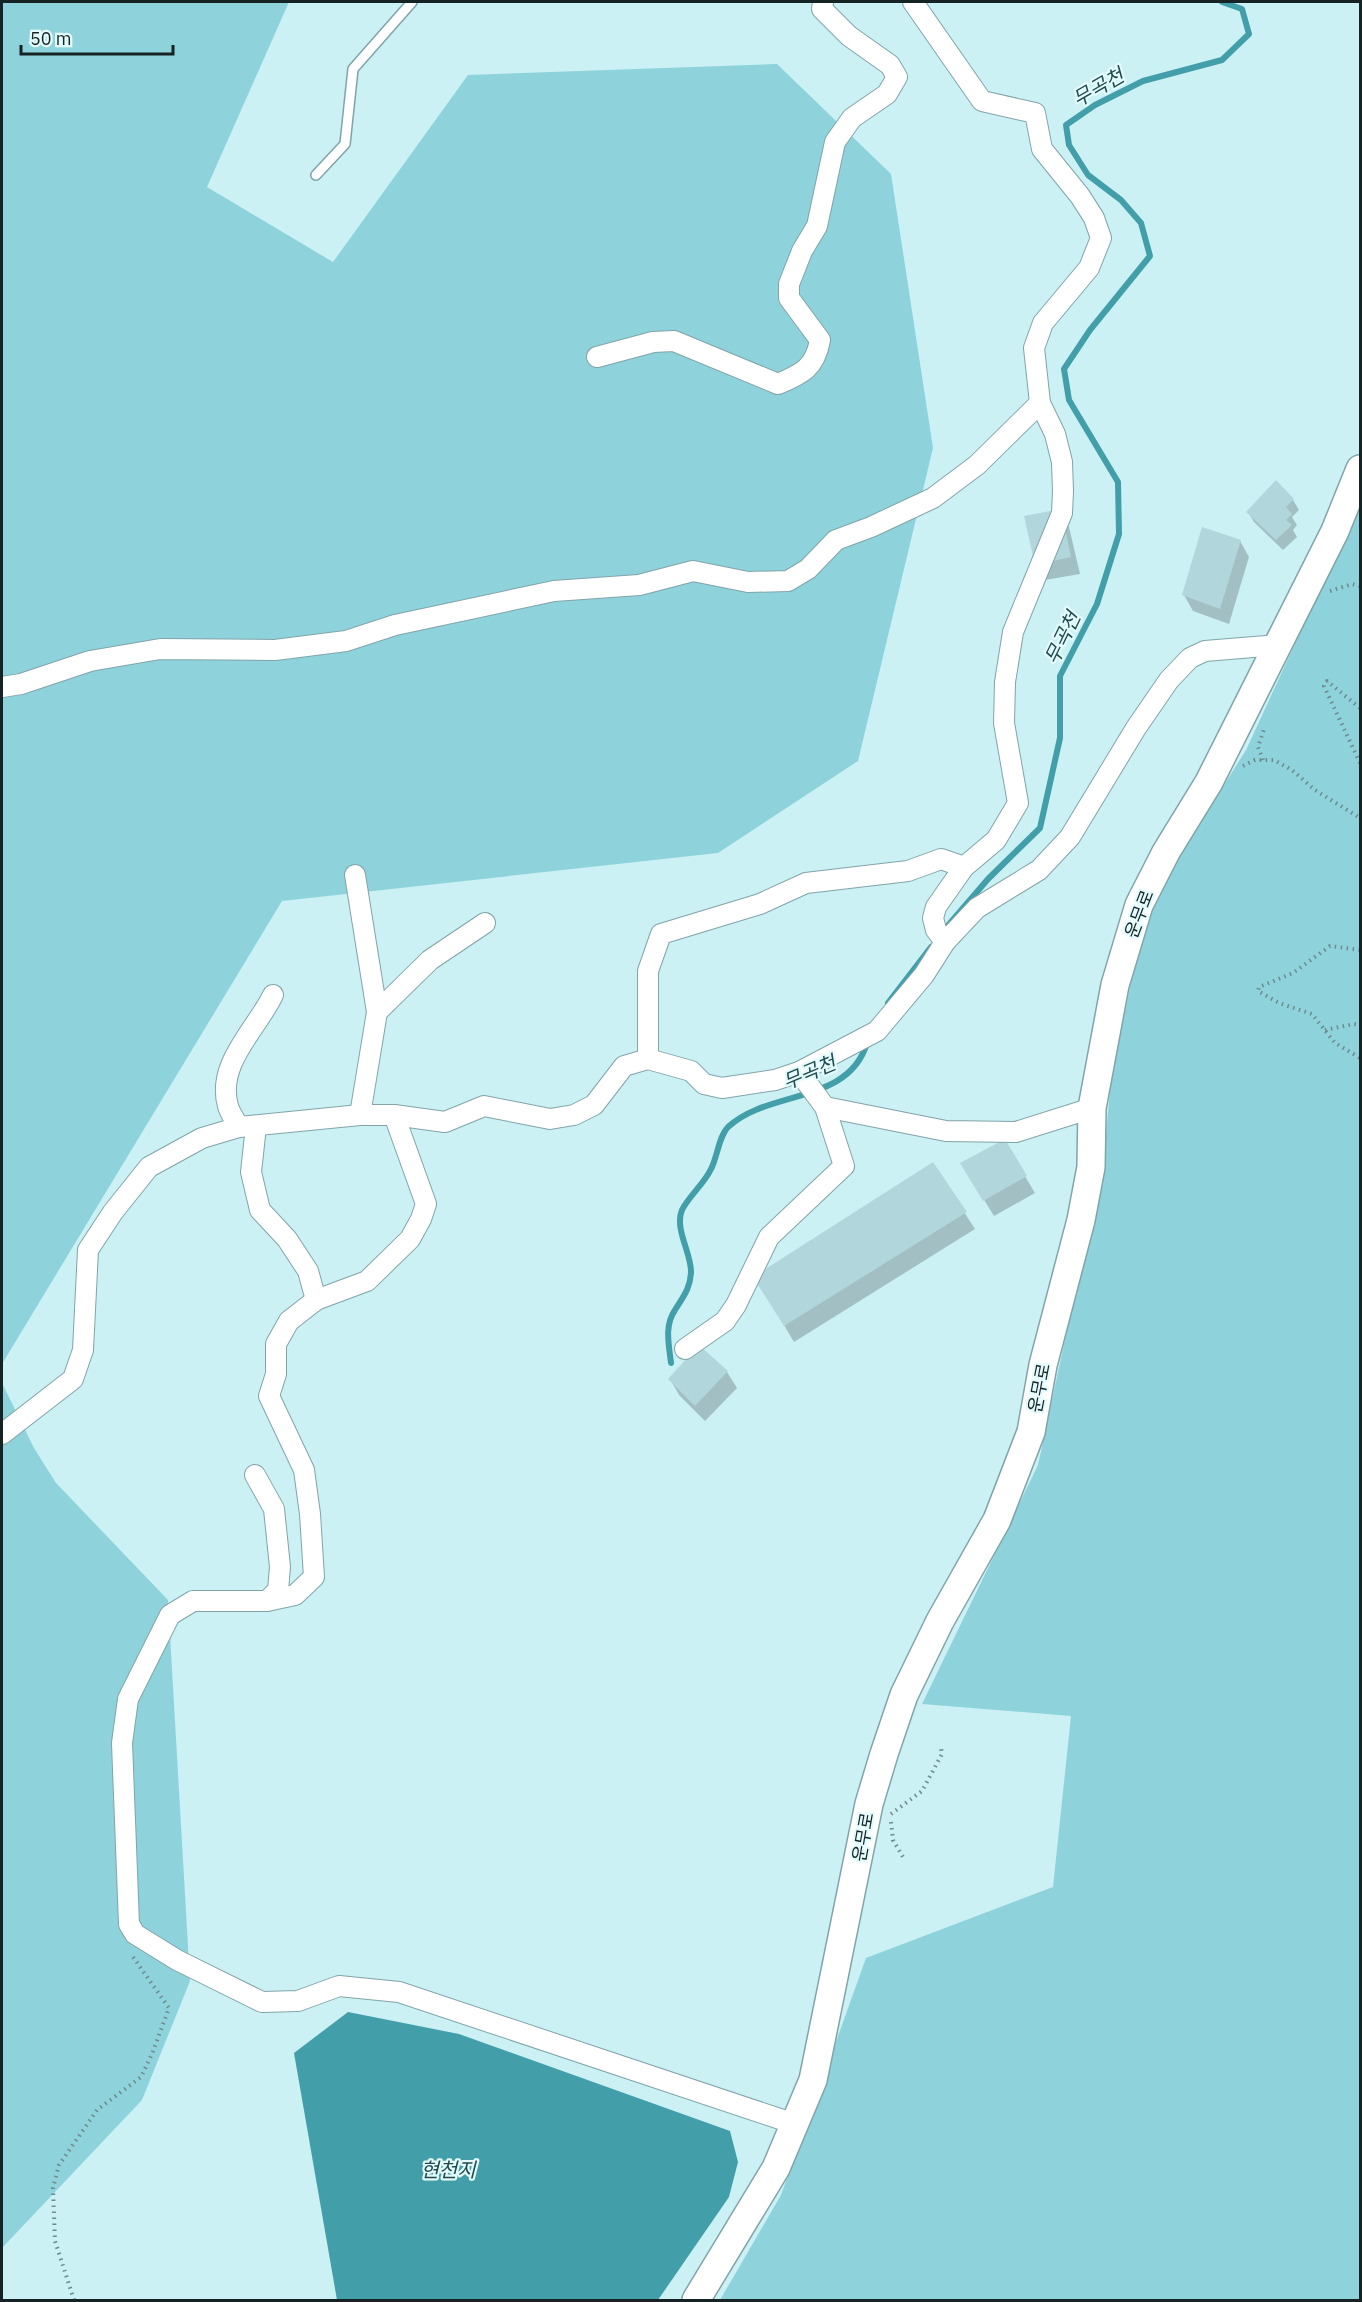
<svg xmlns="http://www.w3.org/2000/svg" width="1362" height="2302" font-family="'IBM Plex Sans','Noto Sans KR',sans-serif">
<rect width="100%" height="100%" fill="#cbf1f5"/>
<g fill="#8ed3db">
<path d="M2,2H289L207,187L333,262L468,75L777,64L891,174L933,448L858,761L718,853L282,901L2,1364Z"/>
<path d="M1360,503V2300H720L781,2195L866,1958L1053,1887L1071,1716L922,1704L1038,1465L1069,1321L1101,1187L1111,1080L1146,909L1246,750Z"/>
<path d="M2,1383L34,1448L56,1483L168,1600L190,1981L142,2100L2,2248Z"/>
</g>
<path fill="#429fa9" d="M348,2012L459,2034L730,2131L738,2162L729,2197L658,2300H337L294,2053Z"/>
<g fill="#0003">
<path d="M1293,500L1299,510L1292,517L1297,525L1293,530L1297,537L1283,550L1254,522L1248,512Z"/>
<path d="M1060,511L1069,527L1080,574L1045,580L1036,564Z"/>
<path d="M1240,541L1249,557L1229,624L1193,611L1184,595Z"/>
<path d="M1004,1141L1035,1193L994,1216L962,1164Z"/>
<path d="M933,1164L975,1229L794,1342L765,1293Z"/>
<path d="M727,1372L737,1388L705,1421L679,1395L670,1379Z"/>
</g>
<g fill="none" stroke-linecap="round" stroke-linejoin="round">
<g stroke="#429fa9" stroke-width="6">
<path d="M945,929L988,879L1040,828L1060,738V676L1097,604L1119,534L1118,482L1069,400L1064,369L1090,330L1150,256L1141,223L1121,200L1088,175L1069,145L1066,125L1095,105L1143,81L1222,60L1249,34L1242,9L1222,2"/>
<path d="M888,1003L931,947"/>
<path d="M671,1363C669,1345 664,1326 675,1310C683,1297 690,1289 691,1273C692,1254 674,1229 682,1210C689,1196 704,1184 711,1169C717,1158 719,1136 728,1127C769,1089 848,1105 867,1043"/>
</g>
</g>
<g fill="#b1d6db">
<path d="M1276,480L1294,499L1286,507L1292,514L1286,520L1292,525L1276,540L1246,512Z"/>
<path d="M1061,509L1071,557L1035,565L1024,516Z"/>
<path d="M1202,527L1241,540L1220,609L1182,595Z"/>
<path d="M1005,1139L1027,1176L983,1201L960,1163Z"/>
<path d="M933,1162L967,1212L784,1326L753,1277Z"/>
<path d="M699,1345L728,1371L695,1406L668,1379Z"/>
</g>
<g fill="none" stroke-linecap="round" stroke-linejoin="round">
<g stroke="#81a4a9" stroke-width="12">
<path id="lane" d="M316,175L345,144L353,69L412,2"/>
</g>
<g stroke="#81a4a9" stroke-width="22">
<g id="street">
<path d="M913,2L982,101L1035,113L1042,149L1080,196L1094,218L1101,238L1089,268L1043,323L1034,348L1040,403L1055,434L1062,462L1063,491L1062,513L1013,632L1005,682L1004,723L1018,803L996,840L964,867L936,907L933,918L936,930L945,942"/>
<path d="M597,357L653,342L674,341L778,384C802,374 815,368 820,340L789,298V284L802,251L817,226L835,142L852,118L887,94L897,77L890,65L849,36L822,9L823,2"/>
<path d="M2,687L21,684L90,661L160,649L275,650L346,641L395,625L554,591L639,585L693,571L748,582L788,581L808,569L836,540L871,527L933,498L977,465L1040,403"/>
<path d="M355,875L377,1012"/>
<path d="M648,1059V971L661,934L760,904L806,883L908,871L941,859L964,867"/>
<path d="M825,1107L946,1131L1016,1132L1092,1108"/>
<path d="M360,1115L377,1012L430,960L485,923"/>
<path d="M256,1126L251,1172L260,1210L287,1239L308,1271L316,1300L289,1321L276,1344V1374L269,1396L304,1470L310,1514L314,1577L295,1595L267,1601H193L170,1615L128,1699L122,1743L129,1924L135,1934L177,1960L262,2002L298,2001L339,1986L399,1992L795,2124"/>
<path d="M239,1127C236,1121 230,1114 228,1106C216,1064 256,1030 273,995"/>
<path d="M316,1300L367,1281L410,1239L421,1219L426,1204L394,1115"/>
<path d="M685,1349L725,1321L736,1305L769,1237L844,1166L825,1107L799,1072"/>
<path d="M2,1434L73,1379L83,1350L88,1250L113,1212L149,1167L202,1138L239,1127L360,1115H394L445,1122L484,1106L550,1119L574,1115L594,1105L624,1066L648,1059L691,1071L704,1084L722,1088L775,1080L799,1072L877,1031L924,975L945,942L977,908L1039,870L1070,837L1136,728L1169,680L1190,658L1205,651L1277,645"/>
<path d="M255,1475L274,1509L280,1567L278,1590L267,1601"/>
</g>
</g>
<g stroke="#81a4a9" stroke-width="30">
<path id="secondary" d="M696,2300L776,2168L813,2080L869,1804L884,1754L904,1695L940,1621L997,1520L1031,1432L1043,1365L1081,1220L1091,1167L1092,1108L1115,985L1139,905L1166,852L1209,782L1335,531L1360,469"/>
</g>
<g stroke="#6f898c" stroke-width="4" stroke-dasharray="1.5 4.5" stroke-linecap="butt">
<path d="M1330,591L1352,584L1360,586"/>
<path d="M1360,708L1327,681L1324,686L1360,763"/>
<path d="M1263,760L1258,747L1264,729"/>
<path d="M1243,766L1255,760H1274L1292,770L1315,790L1360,818"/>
<path d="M1360,950L1330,946L1293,973L1259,987L1258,991L1279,1003L1312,1014L1335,1043L1360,1058"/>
<path d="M1325,1030L1354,1024L1360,1025"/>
<path d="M891,1814L922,1791L942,1754L941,1748"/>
<path d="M891,1822L893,1840L903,1857"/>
<path d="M74,2300L55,2241L53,2188L59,2165L97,2110L141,2077L152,2054L169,2008L133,1957"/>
</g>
<use href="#lane" stroke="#fff" stroke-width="9"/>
<use href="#street" stroke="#fff" stroke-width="20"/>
<use href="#secondary" stroke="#fff" stroke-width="27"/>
</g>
<g text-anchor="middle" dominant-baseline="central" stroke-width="4.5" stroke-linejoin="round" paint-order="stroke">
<g font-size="18" fill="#152325" stroke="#e4fbfd">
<text transform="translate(1139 914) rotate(-69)">운무로</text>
<text transform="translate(1039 1388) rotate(-79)">운무로</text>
<text transform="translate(863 1837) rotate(-80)">운무로</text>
</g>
<g font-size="20" font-style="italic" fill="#214b4f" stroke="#e4fbfd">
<text transform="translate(1098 87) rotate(-30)">무곡천</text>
<text transform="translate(1062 638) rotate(-64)">무곡천</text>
<text transform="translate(809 1072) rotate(-23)">무곡천</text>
<text x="448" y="2169">현천지</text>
</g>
</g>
<rect width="1362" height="2302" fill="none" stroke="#152325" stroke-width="6"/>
<path d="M21 45v9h152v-9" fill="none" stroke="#152325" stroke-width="3"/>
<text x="30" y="45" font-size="18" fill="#152325" stroke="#e4fbfd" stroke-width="4.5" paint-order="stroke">50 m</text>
</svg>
